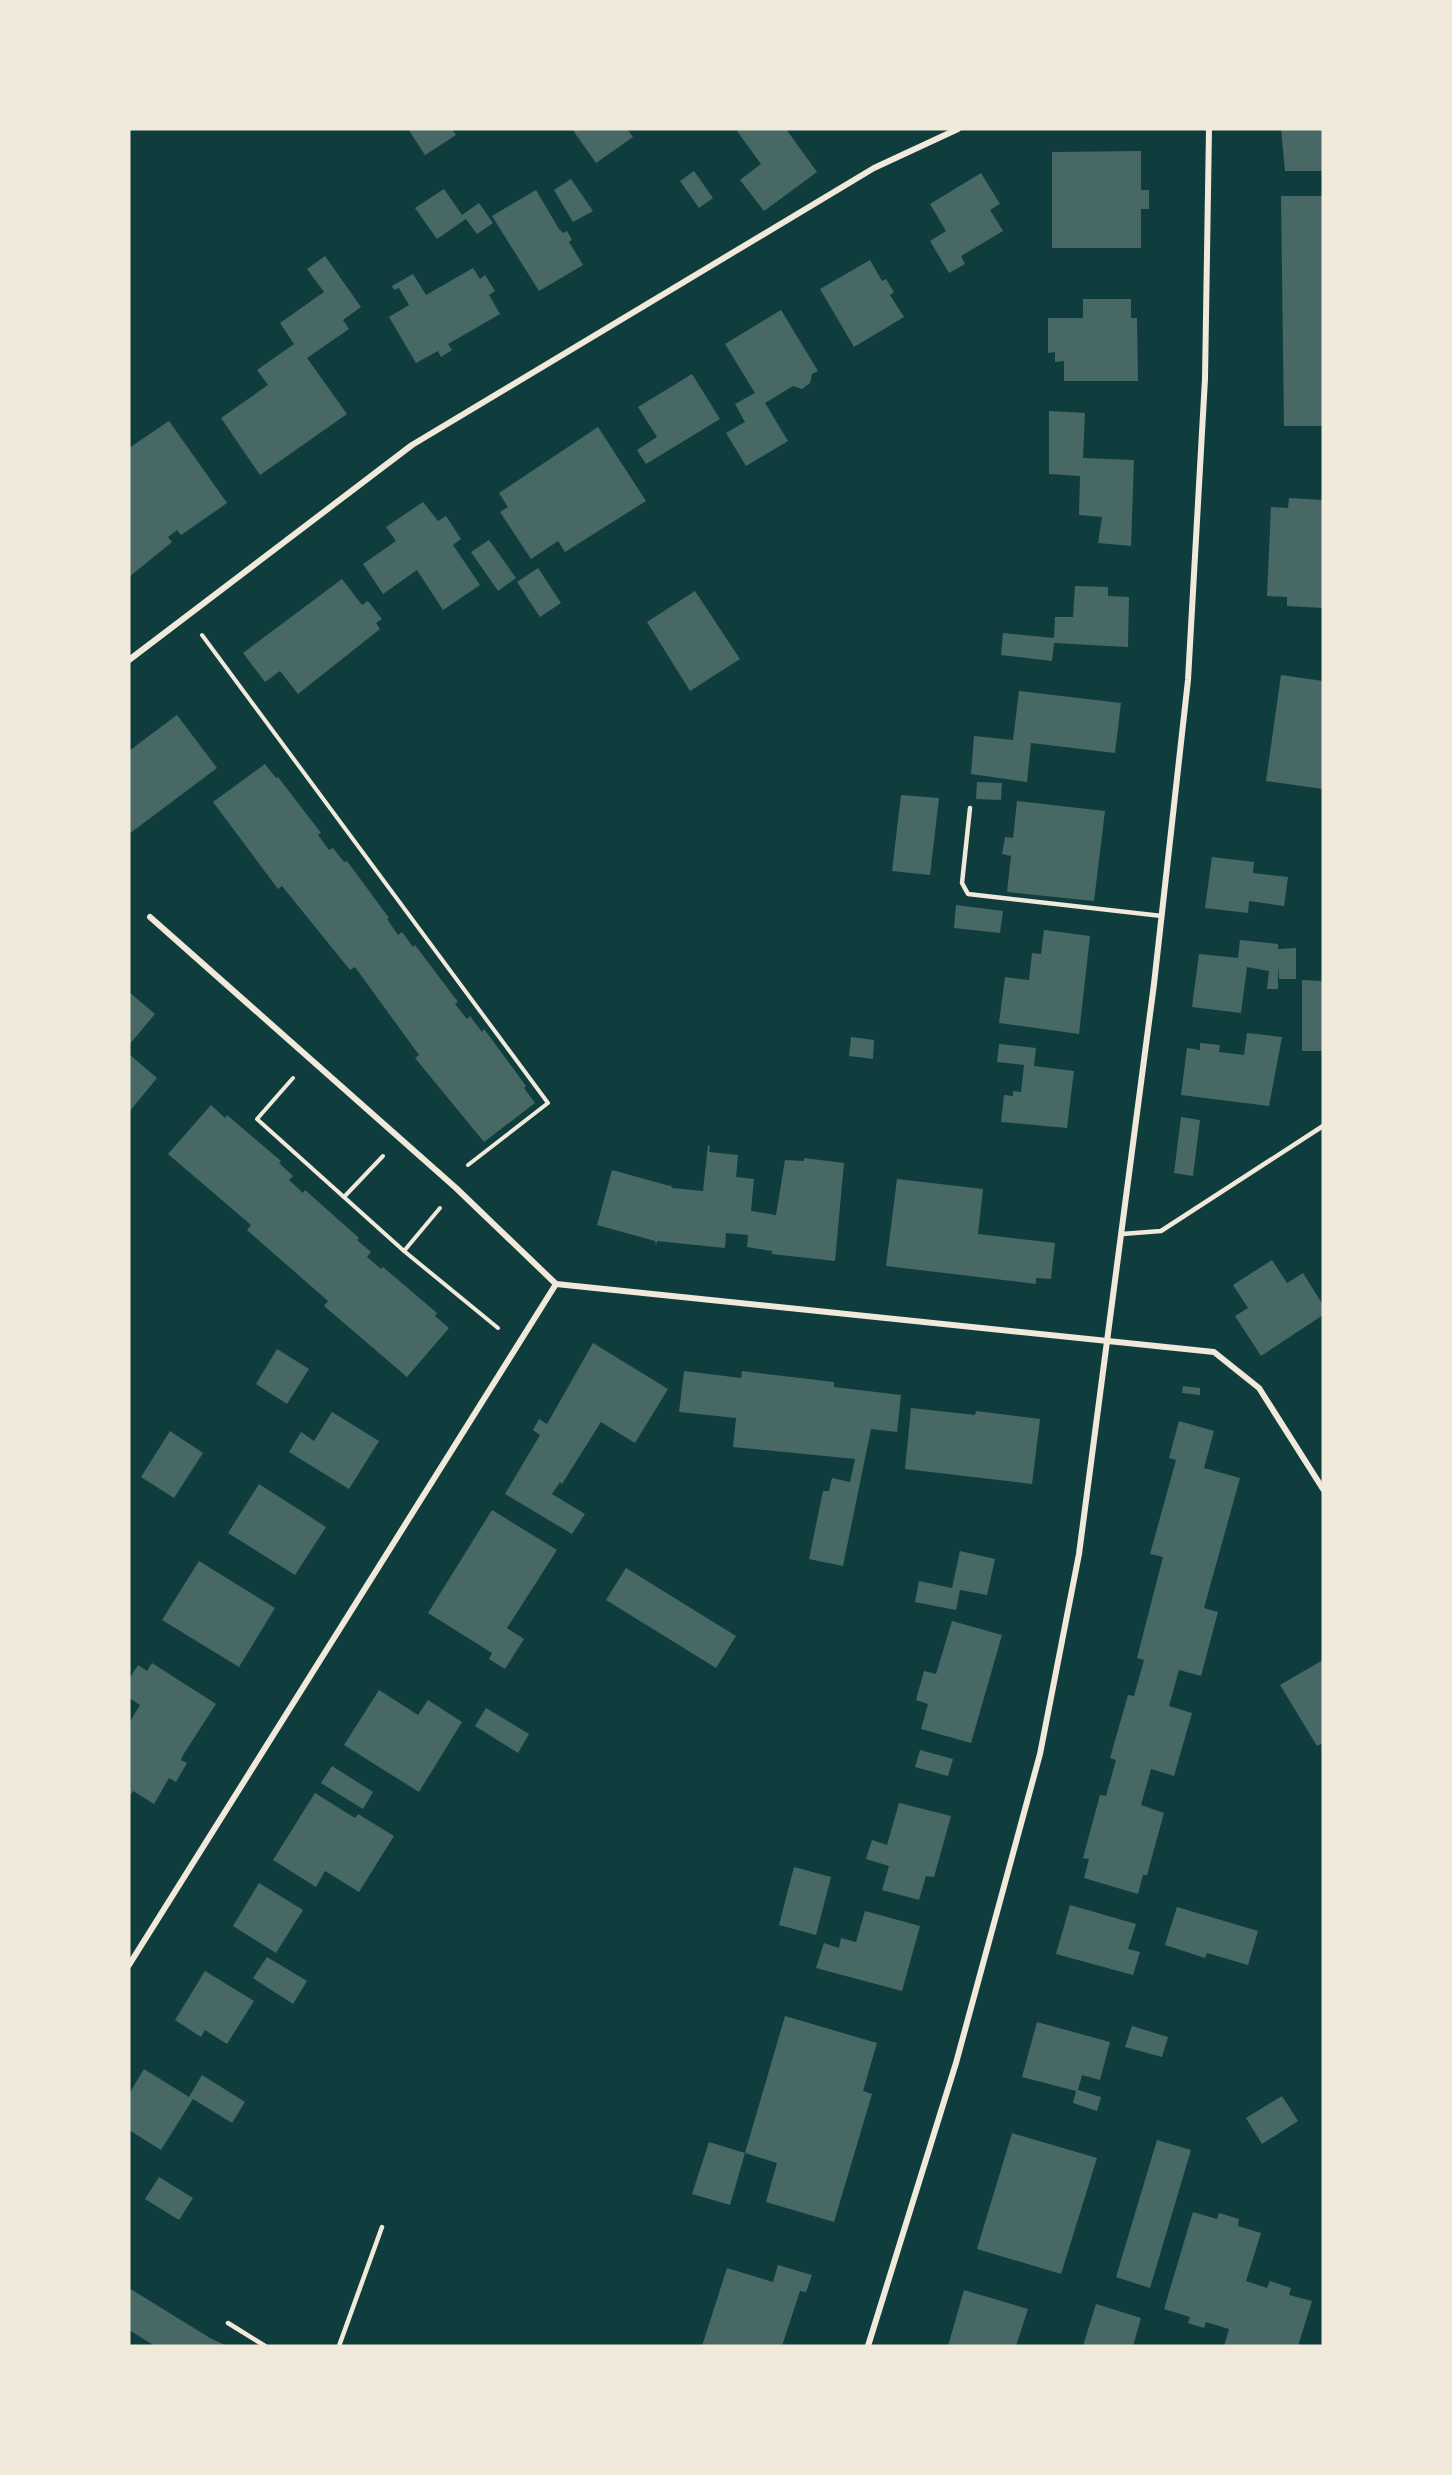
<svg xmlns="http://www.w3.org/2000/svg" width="1452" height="2475" font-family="'PT Sans',sans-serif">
<rect width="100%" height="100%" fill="#0f3d3e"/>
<g fill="#486865">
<path d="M408,129H452L456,135L425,155Z"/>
<path d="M572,129H627L633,137L596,163Z"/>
<path d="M739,129H786L817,172L764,211L740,180L761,164L737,131Z"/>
<path d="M1281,129H1323V171H1285Z"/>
<path d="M1141,151V190H1149V209H1141V248H1052V152Z"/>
<path d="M694,171L713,198L699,208L680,181Z"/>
<path d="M981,173L1000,204L990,210L1003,231L961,256L965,264L949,273L930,241L946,231L930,204Z"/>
<path d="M571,179L593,211L573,222L554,190Z"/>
<path d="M444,189L462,215L479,203L493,223L477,234L466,219L437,239L415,208Z"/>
<path d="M536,190L559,229L563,233L567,231L572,240L569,242L583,265L539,291L492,216Z"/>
<path d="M1281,196H1323V426H1284Z"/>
<path d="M325,256L361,307L343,320L349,329L307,358L347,414L260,475L221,418L268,385L257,370L294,344L280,323L324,292L307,269Z"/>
<path d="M870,260L882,281L886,279L894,292L890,295L904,317L854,347L820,289Z"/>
<path d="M473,268L480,279L485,275L495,291L489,295L500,314L448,344L452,350L441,357L438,351L416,363L389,317L409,305L399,288L394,290L392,286L413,274L426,295Z"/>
<path d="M1083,299H1131V318H1137L1138,381H1064V361L1055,362V352L1048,353V318H1083Z"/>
<path d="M781,310L818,371L812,374L810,383L802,389L793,386L765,403L788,441L746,466L726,433L745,422L735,404L755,393L725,344Z"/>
<path d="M692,374L720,419L646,464L637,450L657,437L638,407Z"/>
<path d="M1049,411L1085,413L1083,458L1134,460L1131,546L1098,543L1102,517L1079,515L1080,476L1049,474Z"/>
<path d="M169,421L227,503L181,535L177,530L168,537L172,542L129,577V448Z"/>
<path d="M598,427L646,501L565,552L558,541L531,559L500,512L508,507L499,493Z"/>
<path d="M1289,498L1323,500V608L1287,606V597L1267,596L1271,507L1288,508Z"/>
<path d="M423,502L438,521L446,516L461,539L453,545L480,585L443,610L417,570L383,594L363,564L396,541L386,527Z"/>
<path d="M489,540L516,578L498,591L471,552Z"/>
<path d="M538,568L561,603L540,617L517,582Z"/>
<path d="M342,579L362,605L368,601L382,619L376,623L380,629L298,694L280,671L265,682L243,653Z"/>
<path d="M1075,586L1108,587V596L1129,597L1128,647L1054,643L1052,661L1001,655L1003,633L1054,638L1055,617H1073Z"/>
<path d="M695,591L740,659L690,691L647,622Z"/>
<path d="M1281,675L1323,681V789L1266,781Z"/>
<path d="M1019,691L1121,703L1115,753L1031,743L1027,782L971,774L974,736L1013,740Z"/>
<path d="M177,715L217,768L129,834V751Z"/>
<path d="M265,764L276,778L278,777L321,833L318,835L329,850L333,848L344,862L347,861L389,918L387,919L398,935L402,932L413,947L415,945L458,1002L455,1004L467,1019L470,1016L482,1032L484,1029L526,1086L524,1088L535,1103L484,1142L415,1058L419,1055L355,967L350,970L282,886L278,889L213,802Z"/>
<path d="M977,782L1002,783L1001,800L976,799Z"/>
<path d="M901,795L939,798L930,875L892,871Z"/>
<path d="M1017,801L1105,811L1094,901L1007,892L1011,856L1002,854L1005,837L1013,838Z"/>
<path d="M1212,857L1254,862L1253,873L1288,877L1284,906L1249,901L1248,913L1205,908Z"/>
<path d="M956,905L1003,911L1000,933L954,928Z"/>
<path d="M1044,930L1090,936L1079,1034L999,1023L1005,977L1029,980L1032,953L1041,954Z"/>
<path d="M1240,940L1278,944V949L1296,948V979H1279L1278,964V989H1267L1269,971L1247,967L1241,1013L1192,1007L1199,954L1238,958Z"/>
<path d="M1302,980L1323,981V1051H1302Z"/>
<path d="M129,992L155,1014L129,1045Z"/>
<path d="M1247,1033L1282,1037L1269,1106L1181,1095L1187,1048L1200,1050V1043L1220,1045L1219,1052L1244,1055Z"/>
<path d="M851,1037L874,1040L873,1059L849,1056Z"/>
<path d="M999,1044L1036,1048L1034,1066L1074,1071L1067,1128L1001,1122L1004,1095L1013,1096V1091L1021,1092L1024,1065L997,1062Z"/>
<path d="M129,1054L157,1078L129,1112Z"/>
<path d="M211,1105L225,1118L227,1115L281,1161L279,1163L293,1176L289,1180L303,1193L305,1190L359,1238L357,1240L371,1252L367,1257L381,1269L383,1267L437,1313L435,1316L449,1328L407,1377L324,1306L328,1301L247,1230L251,1225L168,1154Z"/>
<path d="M1181,1117L1200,1120L1193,1176L1174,1173Z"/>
<path d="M708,1145L710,1146L709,1152L738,1155L736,1177L754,1179L751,1211L776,1215L785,1160L804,1161V1158L844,1163L835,1261L772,1254V1251L747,1247L748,1235L726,1233L725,1248L657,1241L656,1245L655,1241L597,1225L612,1170L670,1186V1184L672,1188L703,1191Z"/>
<path d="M897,1179L983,1189L978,1234L1055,1243L1051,1279L1036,1278V1284L886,1266Z"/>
<path d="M1272,1260L1287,1283L1303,1273L1323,1305V1315L1261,1356L1235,1316L1248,1308L1233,1285Z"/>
<path d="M593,1343L668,1389L635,1443L601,1422L562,1484L560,1482L552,1494L585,1514L572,1534L505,1494L540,1435L533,1430L539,1419L547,1424Z"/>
<path d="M277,1349L309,1369L287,1404L256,1384Z"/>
<path d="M684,1371L741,1378L742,1371L834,1382V1387L901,1395L897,1432L871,1429L843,1566L809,1559L823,1491H829L832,1478L850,1482L855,1459L733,1447L736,1418L679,1412Z"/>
<path d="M1183,1386L1200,1388V1395L1182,1393Z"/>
<path d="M911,1408L975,1415L976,1411L1040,1419L1032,1484L905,1469Z"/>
<path d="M332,1412L379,1441L349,1489L289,1452L301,1432L314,1441Z"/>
<path d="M1179,1421L1214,1431L1204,1468L1240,1478L1204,1608L1218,1612L1201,1676L1179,1670L1169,1706L1192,1713L1174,1776L1151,1769L1141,1805L1164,1813L1147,1875H1143L1138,1894L1084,1878L1089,1859L1083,1858L1100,1795L1106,1796L1116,1760L1110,1758L1128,1695L1134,1696L1144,1660L1137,1658L1163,1557L1150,1554L1176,1460L1169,1458Z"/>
<path d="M170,1431L203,1453L174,1498L141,1477Z"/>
<path d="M259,1484L326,1527L295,1575L228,1533Z"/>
<path d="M492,1510L557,1550L507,1628L524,1639L505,1669L489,1659L492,1653L428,1613Z"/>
<path d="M960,1551L995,1559L987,1595L960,1590L956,1610L915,1602L919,1581L952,1588Z"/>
<path d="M199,1561L275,1608L239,1667L162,1620Z"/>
<path d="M626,1568L736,1636L716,1668L606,1600Z"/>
<path d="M952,1621L1002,1635L971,1743L921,1729L928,1704L916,1700L924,1671L936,1674Z"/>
<path d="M1323,1660V1743L1317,1746L1280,1685Z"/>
<path d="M152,1663L216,1704L183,1755L181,1760L187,1763L176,1782L169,1778L154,1804L133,1791L129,1798V1723L140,1705L129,1698V1679L138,1665L147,1671Z"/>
<path d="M379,1690L418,1715L428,1700L462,1722L419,1792L344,1745Z"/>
<path d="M486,1708L529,1734L518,1753L475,1726Z"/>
<path d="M920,1750L953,1759L948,1776L915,1767Z"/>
<path d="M332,1766L373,1792L363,1809L321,1783Z"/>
<path d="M315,1793L355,1818L358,1814L394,1836L359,1892L325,1871L316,1887L273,1860Z"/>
<path d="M899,1803L951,1816L934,1877L926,1876L919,1900L882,1890L889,1866L866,1859L872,1840L887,1845Z"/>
<path d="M794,1867L831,1877L816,1935L779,1925Z"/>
<path d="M259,1883L303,1910L276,1953L233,1926Z"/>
<path d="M1070,1905L1136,1924L1128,1949L1140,1952L1133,1975L1056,1954Z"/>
<path d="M1177,1907L1258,1931L1248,1965L1207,1953L1205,1958L1165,1945Z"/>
<path d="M865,1911L920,1926L902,1991L816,1968L824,1943L839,1948L841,1938L856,1942Z"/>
<path d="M267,1957L307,1981L293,2004L253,1978Z"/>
<path d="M205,1971L254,2001L227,2044L205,2030L201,2037L175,2020Z"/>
<path d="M785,2016L877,2043L863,2091L872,2094L834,2222L766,2202L777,2163L745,2153Z"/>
<path d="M1037,2022L1110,2042L1100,2080L1082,2075L1078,2090L1101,2097L1097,2111L1073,2103L1076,2091L1022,2077Z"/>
<path d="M1132,2026L1168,2037L1162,2057L1125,2047Z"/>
<path d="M144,2069L189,2097L202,2075L245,2102L232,2123L193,2099L161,2150L129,2130V2094Z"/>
<path d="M1282,2096L1298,2121L1262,2144L1246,2118Z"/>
<path d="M1012,2133L1097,2158L1061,2274L977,2249Z"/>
<path d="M1157,2140L1191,2150L1150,2288L1116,2277Z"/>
<path d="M709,2142L745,2153L730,2205L692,2194Z"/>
<path d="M159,2177L193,2198L179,2220L145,2199Z"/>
<path d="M1193,2212L1217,2219L1219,2213L1239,2219L1238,2226L1261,2233L1246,2281L1267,2288L1270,2281L1291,2288L1289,2295L1312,2301L1298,2346H1224L1229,2329L1206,2322L1204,2328L1188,2323L1190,2317L1164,2309Z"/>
<path d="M778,2265L812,2275L806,2292L800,2291L782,2346H702L727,2268L773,2282Z"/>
<path d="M129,2288L210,2338L227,2346H155L129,2330Z"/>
<path d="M964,2290L1028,2309L1016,2346H948Z"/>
<path d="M1096,2304L1141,2318L1133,2346H1083Z"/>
</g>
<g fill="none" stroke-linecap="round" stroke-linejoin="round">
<g stroke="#f1e9da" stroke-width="4">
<path d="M202,635L548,1103L468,1165"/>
<path d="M293,1078L257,1119L404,1251L498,1328"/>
<path d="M344,1197L383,1156"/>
<path d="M404,1251L440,1208"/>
</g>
<g stroke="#f1e9da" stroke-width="4.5">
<path d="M970,808L962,883L968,894L1162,916"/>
<path d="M1122,1234L1161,1231L1323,1126"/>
<path d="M228,2323L265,2346"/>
<path d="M339,2346L382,2227"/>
</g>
<g stroke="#f1e9da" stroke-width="6">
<path d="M129,660L412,445L874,168L958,129"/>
<path d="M150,917L456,1188L556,1284L1214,1352L1259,1388L1323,1489"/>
<path d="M129,1965L556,1284"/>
<path d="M868,2346L956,2063L1040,1754L1079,1554L1154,984L1188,680L1205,379L1209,129"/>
</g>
</g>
<rect width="1452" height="2475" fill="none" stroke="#f1e9da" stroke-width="261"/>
</svg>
